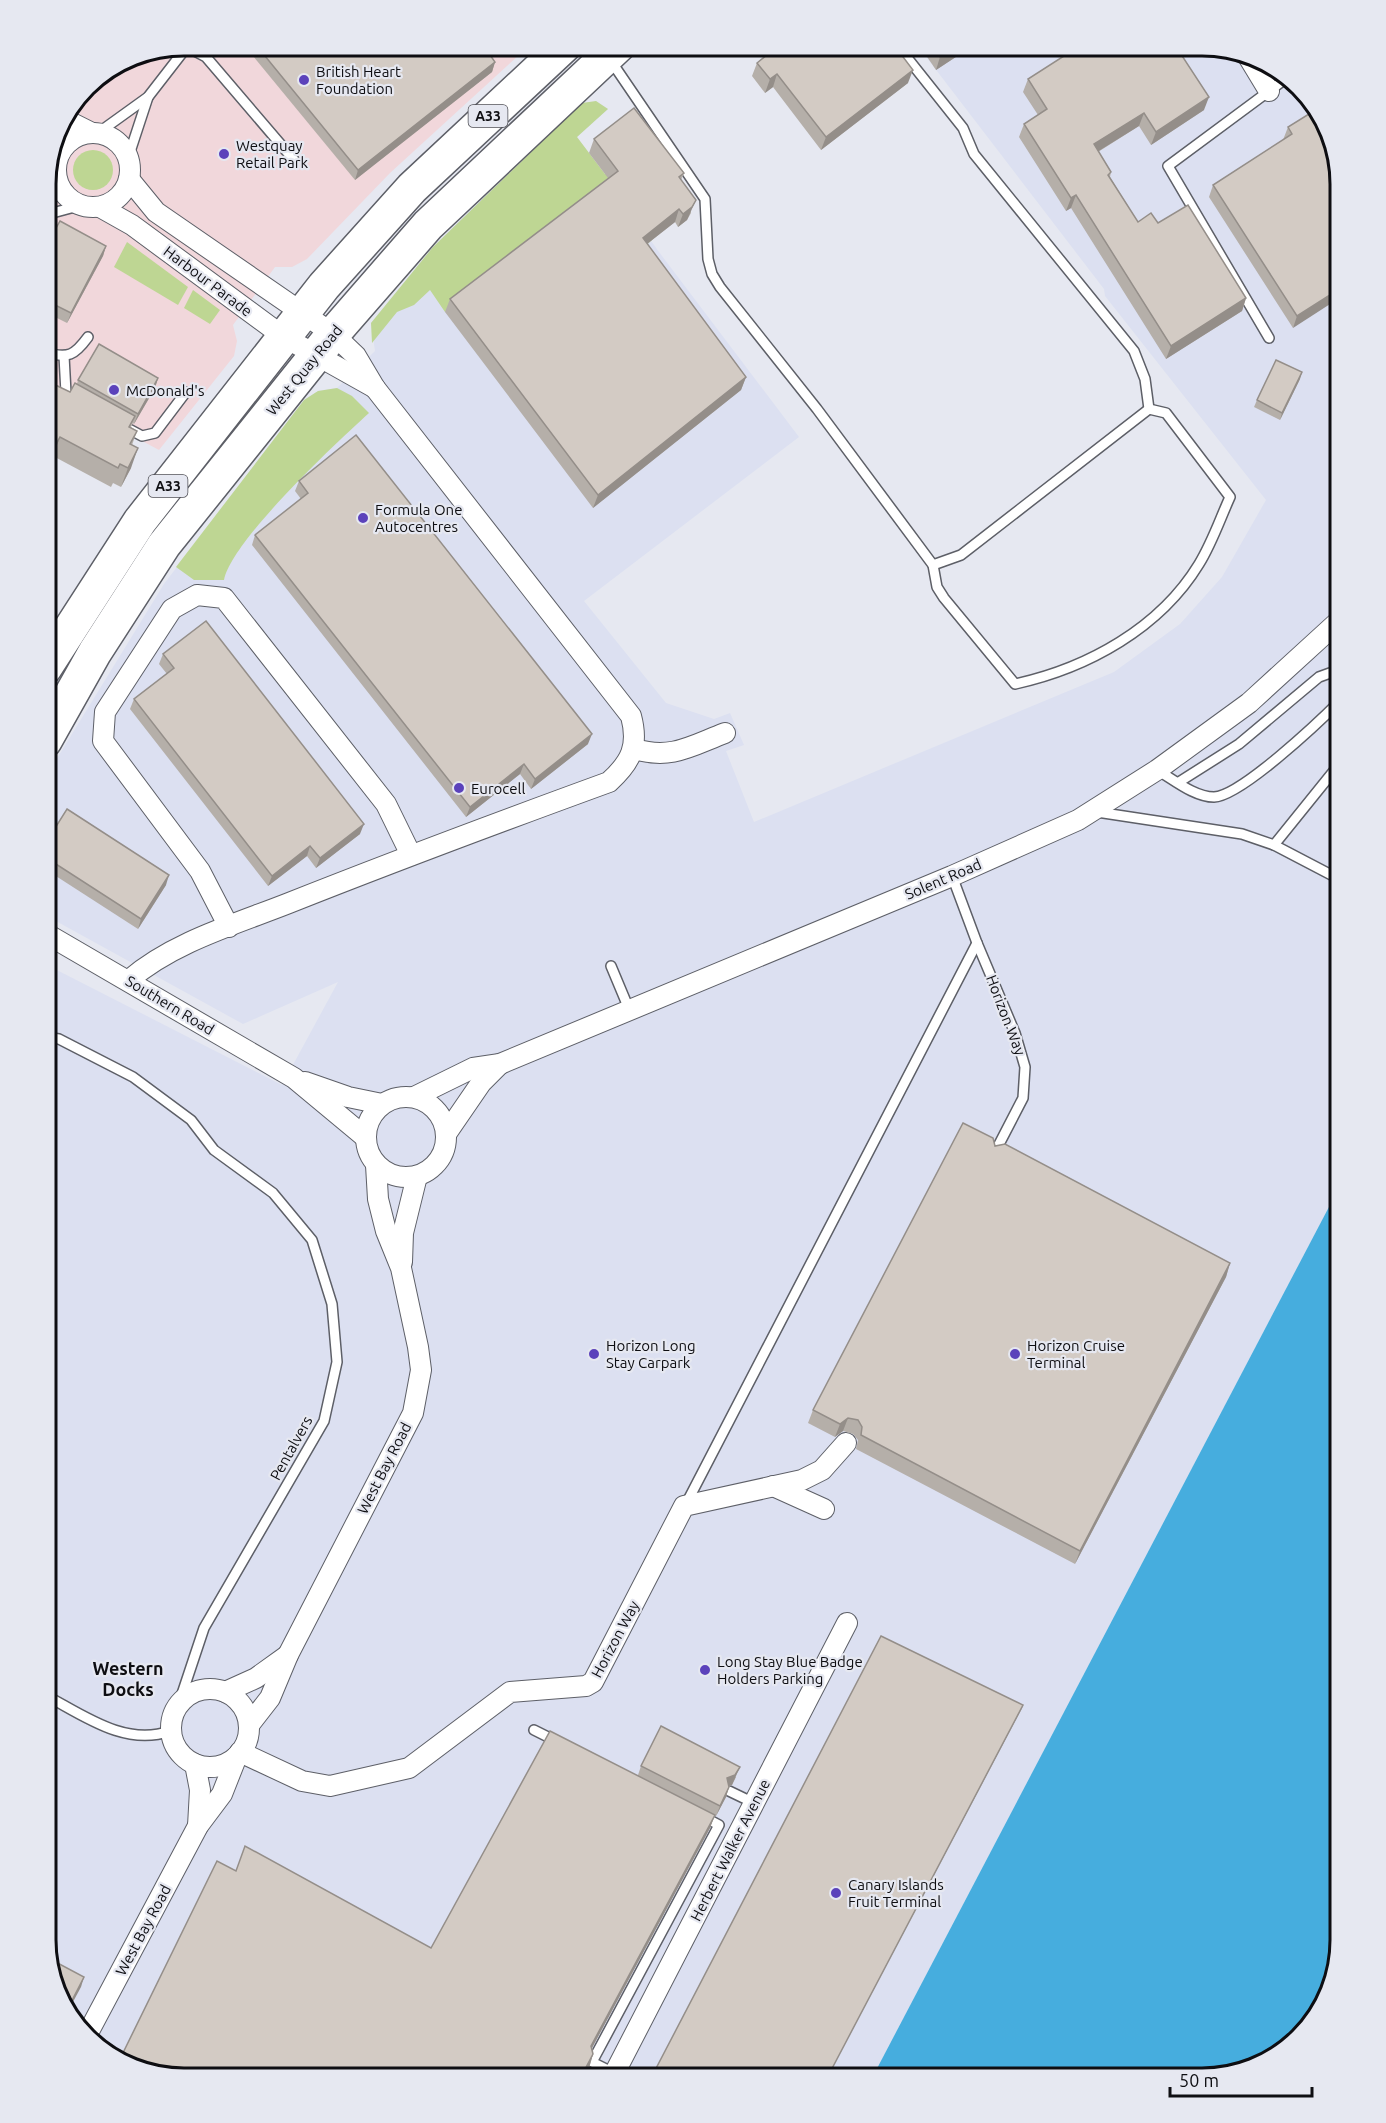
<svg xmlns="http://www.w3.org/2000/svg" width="1386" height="2123" font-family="Ubuntu,sans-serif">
<rect width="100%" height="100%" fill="#e6e8f1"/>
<path fill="#f1d7db" d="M183,45H530L390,173L307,259L292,267H275L233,325L237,341L234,356L159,450L45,389V174L59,122L86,85L131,55Z"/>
<path fill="#dce0f1" d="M917,45H1212L1279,68L1323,114L1341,183V1184L872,2078H174L114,2059L63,2009L45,1940V964L282,1085L338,982L243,1024L45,915V778L164,584L304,400L318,391L337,388L375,351L371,323L433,247L493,187L596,101L608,109L577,137L659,252L799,437L584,601L666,703L714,719L730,713L744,745L726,751L754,822L1114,672L1180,624L1222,577L1266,500L1105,296L1104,289Z"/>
<g fill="#bed693">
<path d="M596,101L608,109L577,137L605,174L608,173L611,186L652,240L639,252L445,312L430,290L414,305L397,312L372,343L371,323L433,247L582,103Z"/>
<circle cx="93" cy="170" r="20"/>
<path d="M127,242L188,287L178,305L114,267Z"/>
<path d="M193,290L220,310L210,324L184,308Z"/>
<path d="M337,388L352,396L369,413C336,443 232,540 224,580H194L176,567L304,400L318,391Z"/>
</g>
<path fill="#46adde" d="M1341,1184V1940L1322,2009L1272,2060L1203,2078H872Z"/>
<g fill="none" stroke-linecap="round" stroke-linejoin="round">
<g stroke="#5d5f67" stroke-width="12">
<g id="lane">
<path d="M183,45L206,57L294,160"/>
<path d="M897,45L963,128L974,154L1134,351L1145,379L1149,409"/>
<path d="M611,61L705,199L708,259L712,274L720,287L817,409L933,565L937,587L944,598L1015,684C1088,668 1160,628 1199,564C1212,543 1220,519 1230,497L1166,413L1149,409"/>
<path d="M1287,78L1324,117"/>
<path d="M98,133L148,97L186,48"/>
<path d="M128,158L148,97"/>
<path d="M45,187L56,172"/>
<path d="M45,215L82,205"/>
<path d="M1269,338L1168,166L1288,77"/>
<path d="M45,353C69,358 74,356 88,337"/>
<path d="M64,356L66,393L71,396"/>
<path d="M127,428L142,436L155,433L186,392"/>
<path d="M933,565L961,555L1149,409"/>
<path d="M1157,770C1173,779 1194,797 1214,797C1241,796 1320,721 1341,700"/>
<path d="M1179,782L1239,744L1319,677L1330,673L1341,678"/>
<path d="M1097,812L1242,834L1274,845L1341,880"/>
<path d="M1274,845L1341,762"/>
<path d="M952,876L977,943L1015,1033L1025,1067L1023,1098L994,1154"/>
<path d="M611,966L629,1009"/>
<path d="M45,1037L59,1039L133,1077L191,1120L214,1150L273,1193L312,1240L332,1304L337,1362L324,1421L204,1628L179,1703"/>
<path d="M686,1504L977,943"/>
<path d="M45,1695C83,1715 125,1747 170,1731"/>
<path d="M534,1730L556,1741"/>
<path d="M729,1791L754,1803"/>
<path d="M614,2073L592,2062L719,1825L702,1816"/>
</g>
</g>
<g stroke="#5d5f67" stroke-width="22">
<g id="street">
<path d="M1249,58L1269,91"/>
<path d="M62,118L92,133"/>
<circle cx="93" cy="170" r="37"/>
<path d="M129,179L156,212L333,334L356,356L375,388L631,716C639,746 631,762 609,782C502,821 395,861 289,903C236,924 173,942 129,980"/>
<path d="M100,207L132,225L284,337L375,388"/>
<path d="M635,749C671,760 691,746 725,733"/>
<path d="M229,927L200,871L103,741L105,712L172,609L197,595L224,598L386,804L411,855"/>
<path d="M45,933L294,1078L365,1137"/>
<path d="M305,1082L348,1097L382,1104"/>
<circle cx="406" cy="1137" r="40"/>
<path d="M414,1097L473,1068L500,1064L952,876L1078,820L1157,770L1249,703L1341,619"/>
<path d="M446,1134L481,1083L500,1064"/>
<path d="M402,1262L403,1233L417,1176"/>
<path d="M773,1486L824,1509"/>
<circle cx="210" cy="1728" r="39"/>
<path d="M225,1692L256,1678L288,1655"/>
<path d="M249,1725L270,1698L288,1655L413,1413L421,1370L418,1347L401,1268L386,1231L378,1199L376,1165"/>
<path d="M240,1752L302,1781L330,1786L409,1768L510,1692L586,1686L593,1682L684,1506L802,1480L822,1470L846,1443"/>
<path d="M195,1764L200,1790L198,1826"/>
<path d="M88,2033L198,1826L222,1794L237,1756"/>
<path d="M612,2078L847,1623"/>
</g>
</g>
<g stroke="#5d5f67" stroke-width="36">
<g id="highway">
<path d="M45,668L140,521L324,286L412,188L565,45"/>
<path d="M45,741L95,652L164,545L333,334L428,225L619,45"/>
</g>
</g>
<use href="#lane" stroke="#fff" stroke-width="9"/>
<use href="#street" stroke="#fff" stroke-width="20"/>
<use href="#highway" stroke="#fff" stroke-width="33"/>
</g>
<g fill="#b5afa9">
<path d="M244,45H483L495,62L492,72L355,180Z"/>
<path d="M919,45H974L936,70Z"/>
<path d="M789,51L908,83L821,150L773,87L765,93L752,76L757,63Z"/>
<path d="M1028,79L1204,110L1151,145L1139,126L1098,152L1111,172L1110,177L1138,222L1158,223L1246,298L1242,311L1166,359L1071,208L1066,211L1019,137L1024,124L1038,115L1023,92Z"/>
<path d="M1317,109L1339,234L1293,328L1209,197L1213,185L1283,140L1288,127Z"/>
<path d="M594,139L684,173L681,180L691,213L687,220L678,227L675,222L647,244L746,377L741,390L593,508L445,312L450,299L608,178L589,153Z"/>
<path d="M106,246L103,256L67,323L45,312V248Z"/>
<path d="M158,378L155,388L134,424L133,423L131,427L137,431L132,445L131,468L121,487L113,483L111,487L53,456L49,463L45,461V380L70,392L77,384L78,380Z"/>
<path d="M1300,379L1280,420L1254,407L1257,400Z"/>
<path d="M299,481L588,744L531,789L520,774L466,817L252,545L255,535L301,499L295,491Z"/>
<path d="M163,654L360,834L316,868L307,856L268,886L130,709L134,699L167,674L159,664Z"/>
<path d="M45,844L166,885L138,929L45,869Z"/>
<path d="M995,1146L1230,1263L1226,1277L1075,1564L856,1449L858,1440L853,1434L843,1431L835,1437L808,1423L813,1410Z"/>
<path d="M641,1766L736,1777L732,1785L729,1786L726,1797L716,1816L714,1815L710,1828L592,2048L593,2054L589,2068L584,2076L236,1871L431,1948L638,1775Z"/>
</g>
<g fill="#948e89">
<path d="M959,45H974L936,70L940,57Z"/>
<path d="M495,62L492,72L355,180L358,170Z"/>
<path d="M913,70L908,83L821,150L826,137Z"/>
<path d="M777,74L773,87L765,93L770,79Z"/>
<path d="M1209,97L1204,110L1151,145L1156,132Z"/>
<path d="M1144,113L1139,126L1089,157L1094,144Z"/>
<path d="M1076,195L1071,208L1066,211L1071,198Z"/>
<path d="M696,200L687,220L678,227L683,214Z"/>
<path d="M679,209L675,222L638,251L643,238Z"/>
<path d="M1341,223V233L1331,239L1335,227Z"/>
<path d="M106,246L103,256L67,323L71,313Z"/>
<path d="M1341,288V297L1293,328L1297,316Z"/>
<path d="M1246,298L1242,311L1166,359L1171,346Z"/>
<path d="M1302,372L1300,379L1280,420L1282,413Z"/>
<path d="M746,377L741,390L593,508L598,495Z"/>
<path d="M158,378L155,388L134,424L138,414Z"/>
<path d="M60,437L53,456L49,463L56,444Z"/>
<path d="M138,448L131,468L121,487L128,468Z"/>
<path d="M592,734L588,744L531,789L535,779Z"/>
<path d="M524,764L520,774L466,817L470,807Z"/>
<path d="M364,824L360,834L316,868L320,858Z"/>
<path d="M310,846L307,856L268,886L272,876Z"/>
<path d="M169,875L166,885L138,929L141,919Z"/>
<path d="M1230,1263L1226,1277L1075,1564L1080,1551Z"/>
<path d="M848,1418L843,1431L835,1437L840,1424Z"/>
<path d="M1023,1705L1022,1708L827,2078Z"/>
<path d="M740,1767L732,1785L723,1788L727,1778Z"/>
<path d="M729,1787L726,1797L716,1816L720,1806Z"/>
<path d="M715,1815L710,1828L586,2059L591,2046Z"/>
<path d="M84,1977L81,1987L67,2013L66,2012Z"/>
<path d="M593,2054L589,2068L583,2078L582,2075Z"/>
</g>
<g fill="#d3cbc4" stroke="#948e89" stroke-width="1.5">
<path d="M256,45H483L495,62L358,170Z"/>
<path d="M779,45H784L789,51L797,45H894L913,70L826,137L777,74L770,79L757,63Z"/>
<path d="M932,45H959L940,57Z"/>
<path d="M1081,45H1175L1209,97L1156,132L1144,113L1094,144L1111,172L1108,175L1138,222L1151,213L1158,223L1188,205L1246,298L1171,346L1076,195L1071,198L1024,124L1047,109L1028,79Z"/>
<path d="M634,108L684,173L679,177L696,200L692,207L683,214L679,209L643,238L746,377L598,495L450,299L618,171L594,139Z"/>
<path d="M1317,109L1323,114L1341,183V223L1335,227L1341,236V288L1297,316L1213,185L1292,134L1288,127Z"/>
<path d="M60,221L106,246L71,313L45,300V248Z"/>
<path d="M99,344L158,378L138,414L78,380Z"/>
<path d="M1276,360L1302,372L1282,413L1257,400Z"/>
<path d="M45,380L70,392L75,383L135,416L129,427L137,431L130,444L138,448L128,468L120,464L118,468L60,437L56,444L45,438Z"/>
<path d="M356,435L592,734L535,779L524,764L470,807L255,535L308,493L299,481Z"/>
<path d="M206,621L364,824L320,858L310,846L272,876L134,699L174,668L163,654Z"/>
<path d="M67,809L169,875L141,919L45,857V844Z"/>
<path d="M963,1123L993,1138L995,1146L1005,1144L1230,1263L1080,1551L861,1435L862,1427L858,1420L848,1418L840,1424L813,1410Z"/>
<path d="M881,1636L1023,1705L827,2078H651Z"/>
<path d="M661,1726L740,1767L735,1775L727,1778L729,1787L720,1806L641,1766Z"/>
<path d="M550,1731L715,1815L591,2046L593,2054L582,2075L588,2078H174L119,2061L217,1861L236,1871L245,1846L431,1948Z"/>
<path d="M50,1959L84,1977L66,2012L63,2009Z"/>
</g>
<g fill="#5b42bb" stroke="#e6e8f1" stroke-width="2">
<circle cx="304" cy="80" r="6"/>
<circle cx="224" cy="154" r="6"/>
<circle cx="114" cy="390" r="6"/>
<circle cx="363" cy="518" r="6"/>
<circle cx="459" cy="788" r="6"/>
<circle cx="594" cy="1354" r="6"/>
<circle cx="1015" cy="1354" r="6"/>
<circle cx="705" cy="1670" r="6"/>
<circle cx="836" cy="1893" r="6"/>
</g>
<g text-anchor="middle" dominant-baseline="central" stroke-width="4.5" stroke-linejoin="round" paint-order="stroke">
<g fill="#e6e8f1" stroke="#4f4f55" stroke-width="1.5">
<rect x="468.5" y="105" width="39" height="22" rx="4.5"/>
<rect x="148.5" y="475" width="39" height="22" rx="4.5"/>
</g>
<g font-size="14" font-weight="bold" fill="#0e0e12">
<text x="488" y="116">A33</text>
<text x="168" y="486">A33</text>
</g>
<g font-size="15" fill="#0e0e12" stroke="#e6e8f1" text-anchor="start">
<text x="316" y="71">British Heart<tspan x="316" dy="17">Foundation</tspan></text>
<text x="236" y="145">Westquay<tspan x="236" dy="17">Retail Park</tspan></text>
<text x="126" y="390">McDonald's</text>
<text x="375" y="509">Formula One<tspan x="375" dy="17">Autocentres</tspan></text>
<text x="471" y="788">Eurocell</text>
<text x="606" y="1345">Horizon Long<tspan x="606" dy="17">Stay Carpark</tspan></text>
<text x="1027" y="1345">Horizon Cruise<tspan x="1027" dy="17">Terminal</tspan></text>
<text x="717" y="1661">Long Stay Blue Badge<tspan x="717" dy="17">Holders Parking</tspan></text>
<text x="848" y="1884">Canary Islands<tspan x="848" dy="17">Fruit Terminal</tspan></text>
</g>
<g font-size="15" fill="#0e0e12" stroke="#e6e8f1">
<text transform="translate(208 281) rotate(37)">Harbour Parade</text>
<text transform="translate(304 370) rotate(-51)">West Quay Road</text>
<text transform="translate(943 879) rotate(-23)">Solent Road</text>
<text transform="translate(170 1005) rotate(31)">Southern Road</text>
<text transform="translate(1006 1015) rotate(69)">Horizon Way</text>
<text transform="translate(291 1448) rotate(-61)">Pentalvers</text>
<text transform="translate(384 1468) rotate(-63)">West Bay Road</text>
<text transform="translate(615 1639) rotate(-62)">Horizon Way</text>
<text transform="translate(730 1850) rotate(-63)">Herbert Walker Avenue</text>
<text transform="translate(143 1930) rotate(-62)">West Bay Road</text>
</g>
<g font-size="18" font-weight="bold" fill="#0e0e12" stroke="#e6e8f1">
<text x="128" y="1668">Western<tspan x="128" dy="21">Docks</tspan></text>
</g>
</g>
<path d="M0 0H1386V2123H0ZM184 56H1202A128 128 0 0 1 1330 184V1940A128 128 0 0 1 1202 2068H184A128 128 0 0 1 56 1940V184A128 128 0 0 1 184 56Z" fill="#e6e8f1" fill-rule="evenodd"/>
<path fill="none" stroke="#0e0e12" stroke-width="3" d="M184 56H1202A128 128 0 0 1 1330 184V1940A128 128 0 0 1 1202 2068H184A128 128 0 0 1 56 1940V184A128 128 0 0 1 184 56Z"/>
<path d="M1170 2087v9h142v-9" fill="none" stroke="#0e0e12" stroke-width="3"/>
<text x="1179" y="2087" font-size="18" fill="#0e0e12" stroke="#e6e8f1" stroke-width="4.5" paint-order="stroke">50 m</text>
</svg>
